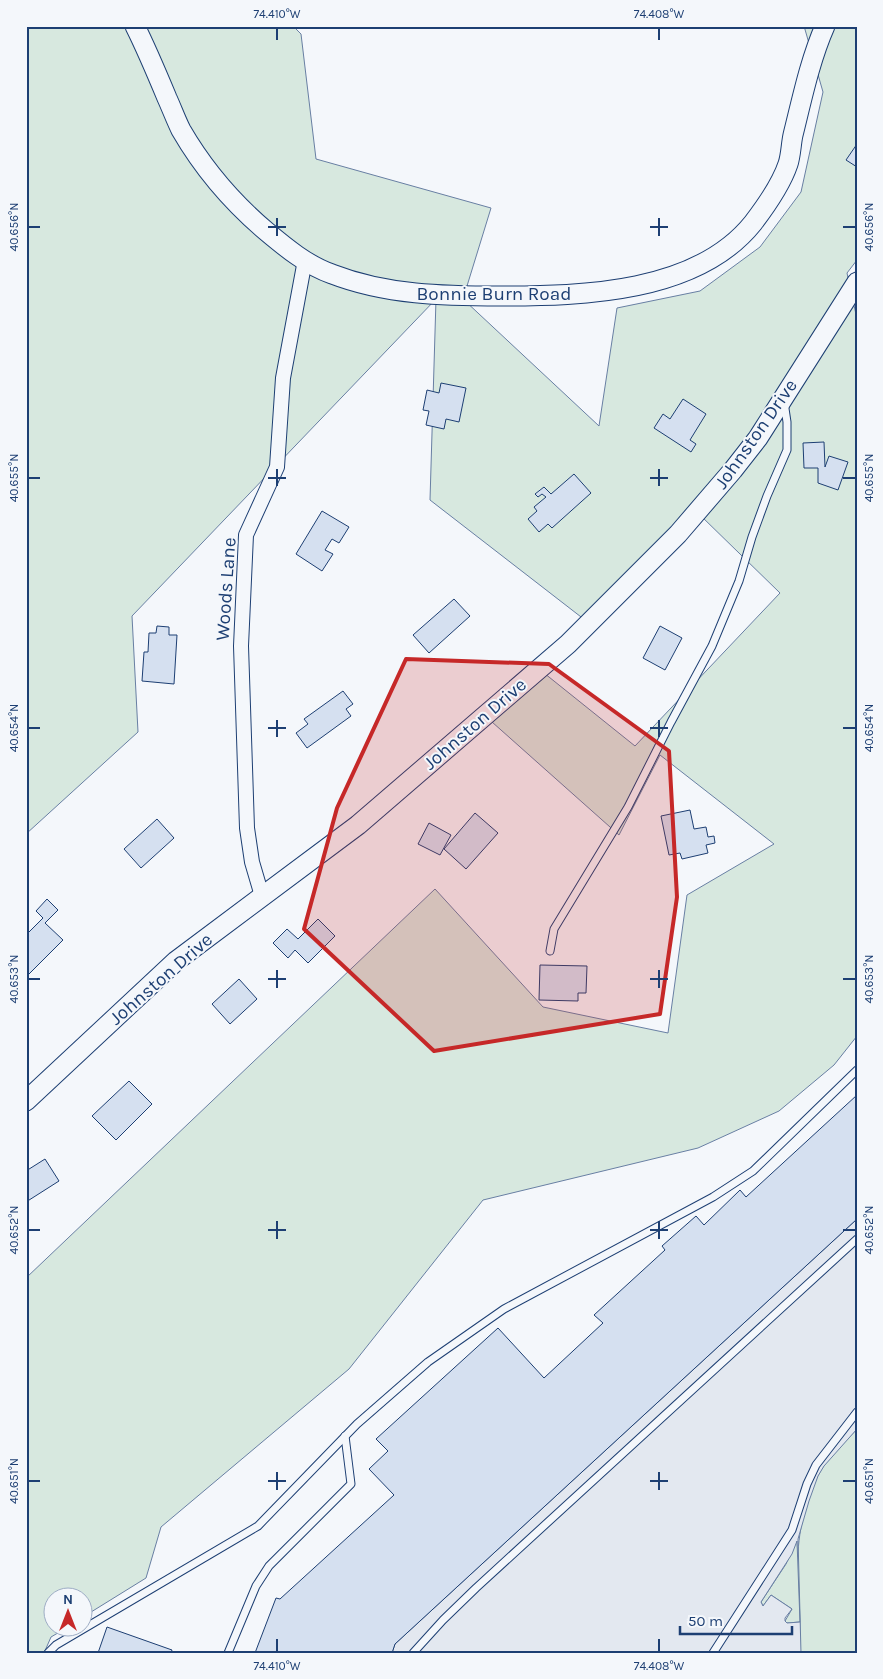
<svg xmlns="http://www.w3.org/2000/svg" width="883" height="1679" font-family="Karla,sans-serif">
<rect width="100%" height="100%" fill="#f4f7fb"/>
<g fill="#d7e8df" stroke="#687fa3">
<path d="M26,26H293L301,34L316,159L491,208L463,299L599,426L617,308L700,291L760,247L801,192L823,92L804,26H857V260L847,273L857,319V1036L834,1065L779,1111L698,1148L483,1200L349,1369L161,1527L146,1578L83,1617L82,1596H52V1626L68,1627L51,1637L44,1653H26V1278L435,889L543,1007L668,1033L687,895L774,844L660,755L619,835L492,722L544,673L635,746L780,593L700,515L594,627L430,500L436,299L132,616L138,732L26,834Z"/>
<path d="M857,1429V1653H800V1622L787,1623L785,1621L792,1609L771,1595L763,1606L761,1602L786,1564L797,1540L798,1557C798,1530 808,1490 823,1467C832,1453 846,1441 857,1429Z"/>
</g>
<path fill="#e3e8f0" stroke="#687fa3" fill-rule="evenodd" d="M857,1219V1429L824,1466L818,1476L809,1501L798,1539L801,1653H392L395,1644ZM797,1541L800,1622L787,1623L785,1621V1618L792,1609L771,1595L763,1606L761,1602L792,1554Z"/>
<g fill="#d5e0f0" stroke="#1d3f73">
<path d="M857,144V167L846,160Z"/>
<path d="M441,383L466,388L459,422L446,419L444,429L426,425L429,411L423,410L427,390L439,393Z"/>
<path d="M683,399L706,414L690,440L696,444L691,452L654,428L663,414L670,419Z"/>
<path d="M824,442L825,467L829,456L848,462L838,490L818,483V468H804L803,443Z"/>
<path d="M574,474L591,493L552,528L548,524L539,532L528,519L537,511L534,507L546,497L542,494L538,497L535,494L544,487L551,494Z"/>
<path d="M322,511L349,527L339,543L332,539L325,550L333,554L322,571L296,554Z"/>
<path d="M454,599L470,616L429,653L413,635Z"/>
<path d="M157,626L169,627V635H177L174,684L142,681L144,652H148L149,633H156Z"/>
<path d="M660,626L682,638L665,670L643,658Z"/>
<path d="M343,691L353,704L346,709L351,716L307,748L296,733L308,724L304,719Z"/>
<path d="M690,810L694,829L706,827L708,837L714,836L715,843L706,845L708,853L682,859L680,853L669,855L661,816Z"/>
<path d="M475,813L498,833L466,869L444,849Z"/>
<path d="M157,819L174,838L141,868L124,849Z"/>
<path d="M429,823L451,835L440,855L418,844Z"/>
<path d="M47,899L58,910L45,923L63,940L28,975L26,973V935L43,918L36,911Z"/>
<path d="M318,919L335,936L308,963L295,950L288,958L273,943L287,929L298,939Z"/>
<path d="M540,965L587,966L586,993H578V1001L539,1000Z"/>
<path d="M239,979L257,999L230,1024L212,1004Z"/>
<path d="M129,1081L152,1104L116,1140L92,1116Z"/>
<path d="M857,1095V1219L395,1644L392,1653H255L276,1598L280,1599L394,1495L369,1469L388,1451L376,1439L498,1328L544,1378L603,1323L594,1315L665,1250L662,1246L696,1216L704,1225L740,1190L746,1197Z"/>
<path d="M45,1159L59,1181L26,1202V1171Z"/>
<path d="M107,1627L172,1650L171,1653H98Z"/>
</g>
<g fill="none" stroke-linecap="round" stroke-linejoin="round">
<g stroke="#1d3f73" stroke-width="9">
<g id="lane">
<path d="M550,951L554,929L628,807L671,722L712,646L739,581L752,537L767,496L787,450V422L784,402"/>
<path d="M48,1653L56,1645L258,1526L357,1424L428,1362L504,1309L713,1197L753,1171L857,1070"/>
<path d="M228,1653L256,1586L269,1566L351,1484L345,1436"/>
<path d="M413,1653L443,1620L476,1588L857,1239"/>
<path d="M713,1653L792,1530L807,1484L816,1465L857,1412"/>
</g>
</g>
<g stroke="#1d3f73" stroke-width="16">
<path id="street" d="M262,896L252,862L247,828L241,646L246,535L277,467L283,378L305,260"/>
</g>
<g stroke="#1d3f73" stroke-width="21">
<g id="secondary">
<path d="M135,26C147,50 157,74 167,98C172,109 176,120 181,130C203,168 233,203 266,231C285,247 308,266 332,274C386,295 444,296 501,296C583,296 697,293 753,223C766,206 781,185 788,164C791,155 791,144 793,135C802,99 810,60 825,26"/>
<path d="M26,1101L176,961L358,825L568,644L678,534L733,470L758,438L857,282"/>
</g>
</g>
<use href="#lane" stroke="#f4f7fb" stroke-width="7"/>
<use href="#street" stroke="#f4f7fb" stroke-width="14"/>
<use href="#secondary" stroke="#f4f7fb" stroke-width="19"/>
</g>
<path fill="#c62828" fill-opacity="0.2" stroke="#c62828" stroke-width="4" stroke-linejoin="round" d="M406,659L549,664L669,751L677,897L660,1014L434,1051L304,929L337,808Z"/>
<path fill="none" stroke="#1d3f73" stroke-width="2" d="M277,28V40M659,28V40M277,218V236M659,218V236M28,227H40M268,227H286M650,227H668M843,227H856M277,469V486M659,469V486M28,478H40M268,478H286M650,478H668M843,478H856M277,720V737M659,720V737M28,728H40M268,728H286M650,728H668M843,728H856M277,970V988M659,970V988M28,979H40M268,979H286M650,979H668M843,979H856M277,1221V1239M659,1221V1239M28,1230H40M268,1230H286M650,1230H668M843,1230H856M277,1472V1490M659,1472V1490M28,1481H40M268,1481H286M650,1481H668M843,1481H856M277,1639V1652M659,1639V1652"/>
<g text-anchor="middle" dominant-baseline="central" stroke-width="4" stroke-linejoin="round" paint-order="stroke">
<g font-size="19" fill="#1d3f73" stroke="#f4f7fb">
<text x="494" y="294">Bonnie Burn Road</text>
<text transform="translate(756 434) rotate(-55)">Johnston Drive</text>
<text transform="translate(226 589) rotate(-86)">Woods Lane</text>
<text transform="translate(475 724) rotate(-41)">Johnston Drive</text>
<text transform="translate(161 979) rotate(-41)">Johnston Drive</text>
</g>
</g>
<rect width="883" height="1679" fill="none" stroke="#f4f7fb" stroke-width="55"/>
<g transform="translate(68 1612)"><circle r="24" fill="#f4f7fb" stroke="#9eadc5"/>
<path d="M0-4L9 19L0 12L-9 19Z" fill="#c62828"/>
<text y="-8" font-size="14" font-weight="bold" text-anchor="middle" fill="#1d3f73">N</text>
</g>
<path d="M680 1626v8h112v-8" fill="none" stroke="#1d3f73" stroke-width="2.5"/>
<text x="688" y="1626" font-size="15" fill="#1d3f73" stroke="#f4f7fb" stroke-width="4" paint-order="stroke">50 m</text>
<rect x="28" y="28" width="828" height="1624" fill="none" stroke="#1d3f73" stroke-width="2"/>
<g font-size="12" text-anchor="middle" fill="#1d3f73">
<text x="277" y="18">74.410°W</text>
<text x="659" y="18">74.408°W</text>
<text transform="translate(14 227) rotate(-90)" y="4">40.656°N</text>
<text transform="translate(869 227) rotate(-90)" y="4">40.656°N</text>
<text transform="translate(14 478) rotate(-90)" y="4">40.655°N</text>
<text transform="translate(869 478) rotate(-90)" y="4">40.655°N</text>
<text transform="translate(14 728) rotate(-90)" y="4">40.654°N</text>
<text transform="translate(869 728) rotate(-90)" y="4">40.654°N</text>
<text transform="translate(14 979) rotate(-90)" y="4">40.653°N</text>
<text transform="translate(869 979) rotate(-90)" y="4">40.653°N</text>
<text transform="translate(14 1230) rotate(-90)" y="4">40.652°N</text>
<text transform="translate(869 1230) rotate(-90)" y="4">40.652°N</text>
<text transform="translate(14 1481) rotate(-90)" y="4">40.651°N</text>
<text transform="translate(869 1481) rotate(-90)" y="4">40.651°N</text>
<text x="277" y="1670">74.410°W</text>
<text x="659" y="1670">74.408°W</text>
</g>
</svg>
